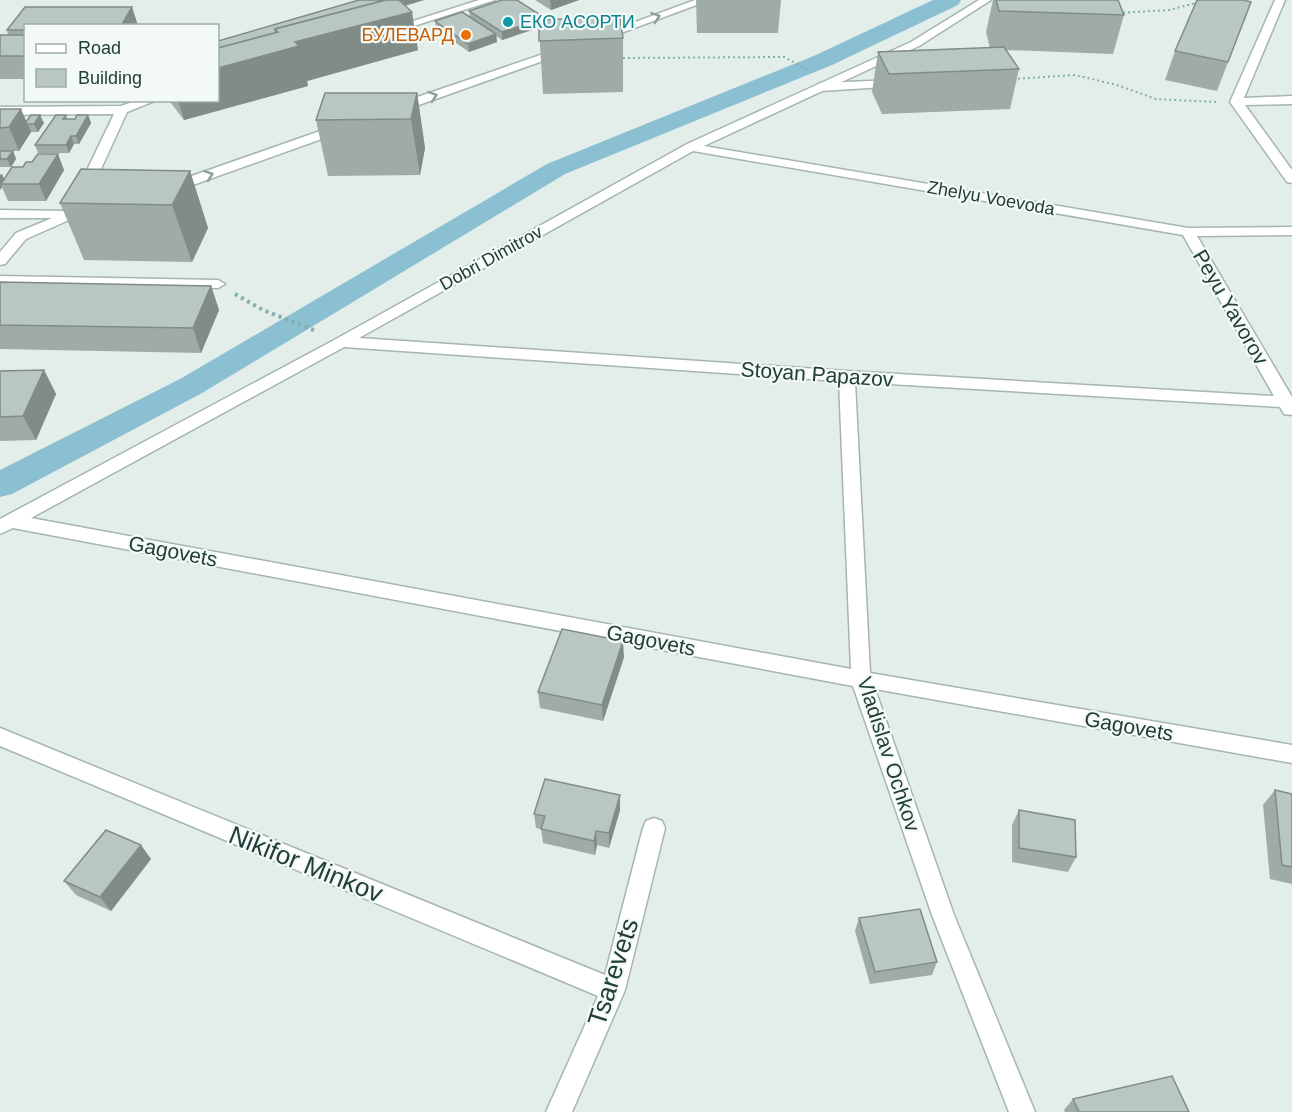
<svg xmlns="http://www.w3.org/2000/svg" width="1292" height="1112" font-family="Arial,sans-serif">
<rect width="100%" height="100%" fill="#e3ede9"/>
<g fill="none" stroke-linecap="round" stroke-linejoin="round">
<path fill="#8bbfd2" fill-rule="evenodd" d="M933,0H961L958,5L832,65L565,174L202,393L12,494L0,497V470L180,379L547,164L816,55Z"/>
<g stroke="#a5b5b1" stroke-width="3">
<g id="service">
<path d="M896,80L900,82V86L820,91L814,87L820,83Z"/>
<path d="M0,276L218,280L225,284L218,288L0,284Z"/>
</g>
</g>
<g stroke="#a5b5b1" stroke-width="3">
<g id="minor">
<path d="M479,0H495L395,32L391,33L385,30Z"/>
<path d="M695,0H710L602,40L598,41L592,38Z"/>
<path d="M979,0H991L919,46L704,146L1188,228L1292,227V235L1197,236L1292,397V415L1284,414L1280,407L855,382L870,673L1292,745V763L875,689L954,915L1035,1112H1009L932,915L853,686L13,528L0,534V519L336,339L687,144L911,42ZM693,151L1183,235L1274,396L847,371L359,338ZM344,347L839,381L851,669L31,518Z"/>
<path d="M1275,0H1285L1244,98L1292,96V104L1245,105L1292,170V183L1287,182L1230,102Z"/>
<path d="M564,47L568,48V52L399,112L395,113L389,109L391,106Z"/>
<path d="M138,100H157L127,112L91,191L84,195L77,191L114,114L0,115V107L121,106Z"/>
<path d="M340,124L346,128L344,131L176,191H166L164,188L166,185Z"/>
<path d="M90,207L95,208L97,211L95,214L76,217L26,239L5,264L0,265V252L16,233L52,218H0V210L69,211Z"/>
<path d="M0,728L605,975L643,828L646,821L654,818L662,821L665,828L625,990L572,1112H546L598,996L0,746Z"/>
</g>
</g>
<g stroke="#83b0a7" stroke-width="2" stroke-dasharray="2 3" stroke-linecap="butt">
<path d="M1118,13L1169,10L1207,0"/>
<path d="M618,58L784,57L808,70"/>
<path d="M1013,79L1075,75L1117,85L1156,99L1217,102"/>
</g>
<path stroke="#83b0a7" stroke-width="4" stroke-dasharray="3 4" stroke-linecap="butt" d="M235,294L263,310L316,331"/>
<use href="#service" fill="#fff" fill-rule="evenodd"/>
<use href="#minor" fill="#fff" fill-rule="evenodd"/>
</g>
<g fill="#9eaba8">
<path d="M424,0L405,6L418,50L307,81L308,86L184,120L171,103V100H218V41Z"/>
<path d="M535,0H579L551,10Z"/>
<path d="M696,0H781L778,33H697Z"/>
<path d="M993,0H1133H1118L1124,15L1113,54L1006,50L1019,69L1010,109L882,114L872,92L878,52L990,48L986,32Z"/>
<path d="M1251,2L1217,91L1165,80L1175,51Z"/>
<path d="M25,7H132L138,26H26V79H0V35H8L7,30Z"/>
<path d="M469,11L545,18V20L623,38V92L543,94L539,28L502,40L496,36L497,42L469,52L436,29L435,21L470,17Z"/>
<path d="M417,93L425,148L420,175L328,176L316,120Z"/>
<path d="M0,109L26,122L44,123L38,132H31L19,151H13L16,159L11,167H0Z"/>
<path d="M66,115L68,119H75L88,115L91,123L79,144H74L69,153H38L35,145Z"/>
<path d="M64,170L46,201H8L2,187L0,190V174H2L4,179Z"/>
<path d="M190,171L208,228L192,262L84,260L60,203Z"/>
<path d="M0,282L211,286L219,310L201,353L0,349Z"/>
<path d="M44,370L56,394L36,440L0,441V371Z"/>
<path d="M624,657L603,721L540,708L538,692Z"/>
<path d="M1275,790L1292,794V884L1270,879L1263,805Z"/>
<path d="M620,795V810L609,848L597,845L595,855L543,843L541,829L536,828L534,814Z"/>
<path d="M1019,810L1076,857L1068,872L1012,862V825Z"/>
<path d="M151,859L111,911L76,895L64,881Z"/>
<path d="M859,918L937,962L932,975L870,984L855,931Z"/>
<path d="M1073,1099L1189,1112H1065L1064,1110Z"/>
</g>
<g fill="#818b88">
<path d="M397,0H424L280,42Z"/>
<path d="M550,0H579L551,10Z"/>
<path d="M132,7L138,26H121Z"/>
<path d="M412,12L418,50L307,81L308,86L184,120L178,100H218V68L295,42Z"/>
<path d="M545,18V25L502,40V32Z"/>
<path d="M496,34L497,42L469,52L468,44Z"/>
<path d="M417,93L425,148L420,175L411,119Z"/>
<path d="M21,109L31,132L19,151L9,127Z"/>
<path d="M40,115L44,123L38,132L34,124Z"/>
<path d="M88,115L91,123L79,144L76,136Z"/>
<path d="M71,136L74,144L69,153L66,145Z"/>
<path d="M13,151L16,159L11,167L7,159Z"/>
<path d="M58,154L64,170L46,201L39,184Z"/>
<path d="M190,171L208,228L192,262L172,205Z"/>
<path d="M2,174L5,182L1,184L2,187L0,190V176Z"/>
<path d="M211,286L219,310L201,353L193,328Z"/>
<path d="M44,370L56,394L36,440L23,416Z"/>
<path d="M623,641L624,657L603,721L602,705Z"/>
<path d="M620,795V810L609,848V833Z"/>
<path d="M596,831L597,845L595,855L594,841Z"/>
<path d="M141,845L151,859L111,911L100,897Z"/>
</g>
<g fill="#b8c7c3" stroke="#818b88" stroke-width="1.5">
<path d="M359,0H386L275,29L276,33L218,48V41Z"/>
<path d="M386,0H399L412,12L295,42L299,46L218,68V48L278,32L275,29Z"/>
<path d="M502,0H517L545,18L502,32L469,11Z"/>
<path d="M996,0H1118L1124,15L999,11Z"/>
<path d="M1197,0H1243L1251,2L1228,62L1175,51Z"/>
<path d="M25,7H132L121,26H26V30H7Z"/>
<path d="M462,12L496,34L468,44L435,21Z"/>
<path d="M620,17L623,38L539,41V20Z"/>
<rect x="0" y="35" width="26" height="21"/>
<path d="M1004,47L1019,69L889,74L878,52Z"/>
<path d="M325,93H417L411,119L316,120Z"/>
<path d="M0,109H21L9,127L0,128Z"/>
<path d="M31,115H40L34,124H27L26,122Z"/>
<path d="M56,115H66L63,119H75L77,115H88L76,136H71L66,145H35Z"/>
<path d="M0,151H13L7,159H0Z"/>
<path d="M38,154H58L39,184H1L12,167H23L26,162H32Z"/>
<path d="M81,169L190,171L172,205L60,203Z"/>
<path d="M0,282L211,286L193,328L0,325Z"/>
<path d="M44,370L23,416L0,417V371Z"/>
<path d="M562,629L623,641L602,705L538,692Z"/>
<path d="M545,779L620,795L609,833L596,831L594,841L541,829L545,816L534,814Z"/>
<path d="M1275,790L1292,794V867L1282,865Z"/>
<path d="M1019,810L1075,820L1076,857L1019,848Z"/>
<path d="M106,830L141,845L100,897L64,881Z"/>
<path d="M920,909L937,962L875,972L859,918Z"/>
<path d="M1172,1076L1189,1112H1079L1073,1099Z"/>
</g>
<defs><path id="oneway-chevron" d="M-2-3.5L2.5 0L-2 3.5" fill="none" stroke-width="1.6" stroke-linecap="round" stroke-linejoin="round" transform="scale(1.5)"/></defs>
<g stroke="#909e9c">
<use href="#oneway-chevron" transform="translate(656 17) rotate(-19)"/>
<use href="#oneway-chevron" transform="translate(433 96) rotate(-19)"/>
<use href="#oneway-chevron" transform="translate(209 175) rotate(-19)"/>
</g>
<circle fill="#0f9aa8" stroke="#f3f9f7" stroke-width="2" cx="508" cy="22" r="6"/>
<circle fill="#e8710a" stroke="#f3f9f7" stroke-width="2" cx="466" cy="35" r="6"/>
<g text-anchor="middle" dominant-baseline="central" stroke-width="4.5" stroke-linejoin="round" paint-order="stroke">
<g font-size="18" fill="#0d838f" stroke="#f3f9f7" text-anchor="start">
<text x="520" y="22">ЕКО АСОРТИ</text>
</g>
<g font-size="18" fill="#c56008" stroke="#f3f9f7" text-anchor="end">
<text x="454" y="35">БУЛЕВАРД</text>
</g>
<g font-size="18" fill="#223e3a" stroke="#f3f9f7">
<text transform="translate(991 198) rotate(10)">Zhelyu Voevoda</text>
<text transform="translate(491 258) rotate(-29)">Dobri Dimitrov</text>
</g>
<g font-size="21" fill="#223e3a" stroke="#f3f9f7">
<text transform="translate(1231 307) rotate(60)">Peyu Yavorov</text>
<text transform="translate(817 374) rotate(4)">Stoyan Papazov</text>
<text transform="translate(173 551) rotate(11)">Gagovets</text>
<text transform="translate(651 640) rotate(11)">Gagovets</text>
<text transform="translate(1129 726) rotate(10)">Gagovets</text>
<text transform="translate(889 754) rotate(72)">Vladislav Ochkov</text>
</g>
<g font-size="26" fill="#223e3a" stroke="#f3f9f7">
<text transform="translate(306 864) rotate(22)">Nikifor Minkov</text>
<text transform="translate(613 972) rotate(-72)">Tsarevets</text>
</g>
</g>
<rect x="24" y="24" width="195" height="78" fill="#f3f9f7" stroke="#9faeab" stroke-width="1.5"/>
<rect x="36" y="44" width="30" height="9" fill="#ffffff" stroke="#9faeab" stroke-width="1.5"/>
<text x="78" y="54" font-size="18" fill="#223e3a">Road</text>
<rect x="36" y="69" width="30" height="18" fill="#b8c7c3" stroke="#9faeab" stroke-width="1.5"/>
<text x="78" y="84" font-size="18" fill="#223e3a">Building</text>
</svg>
